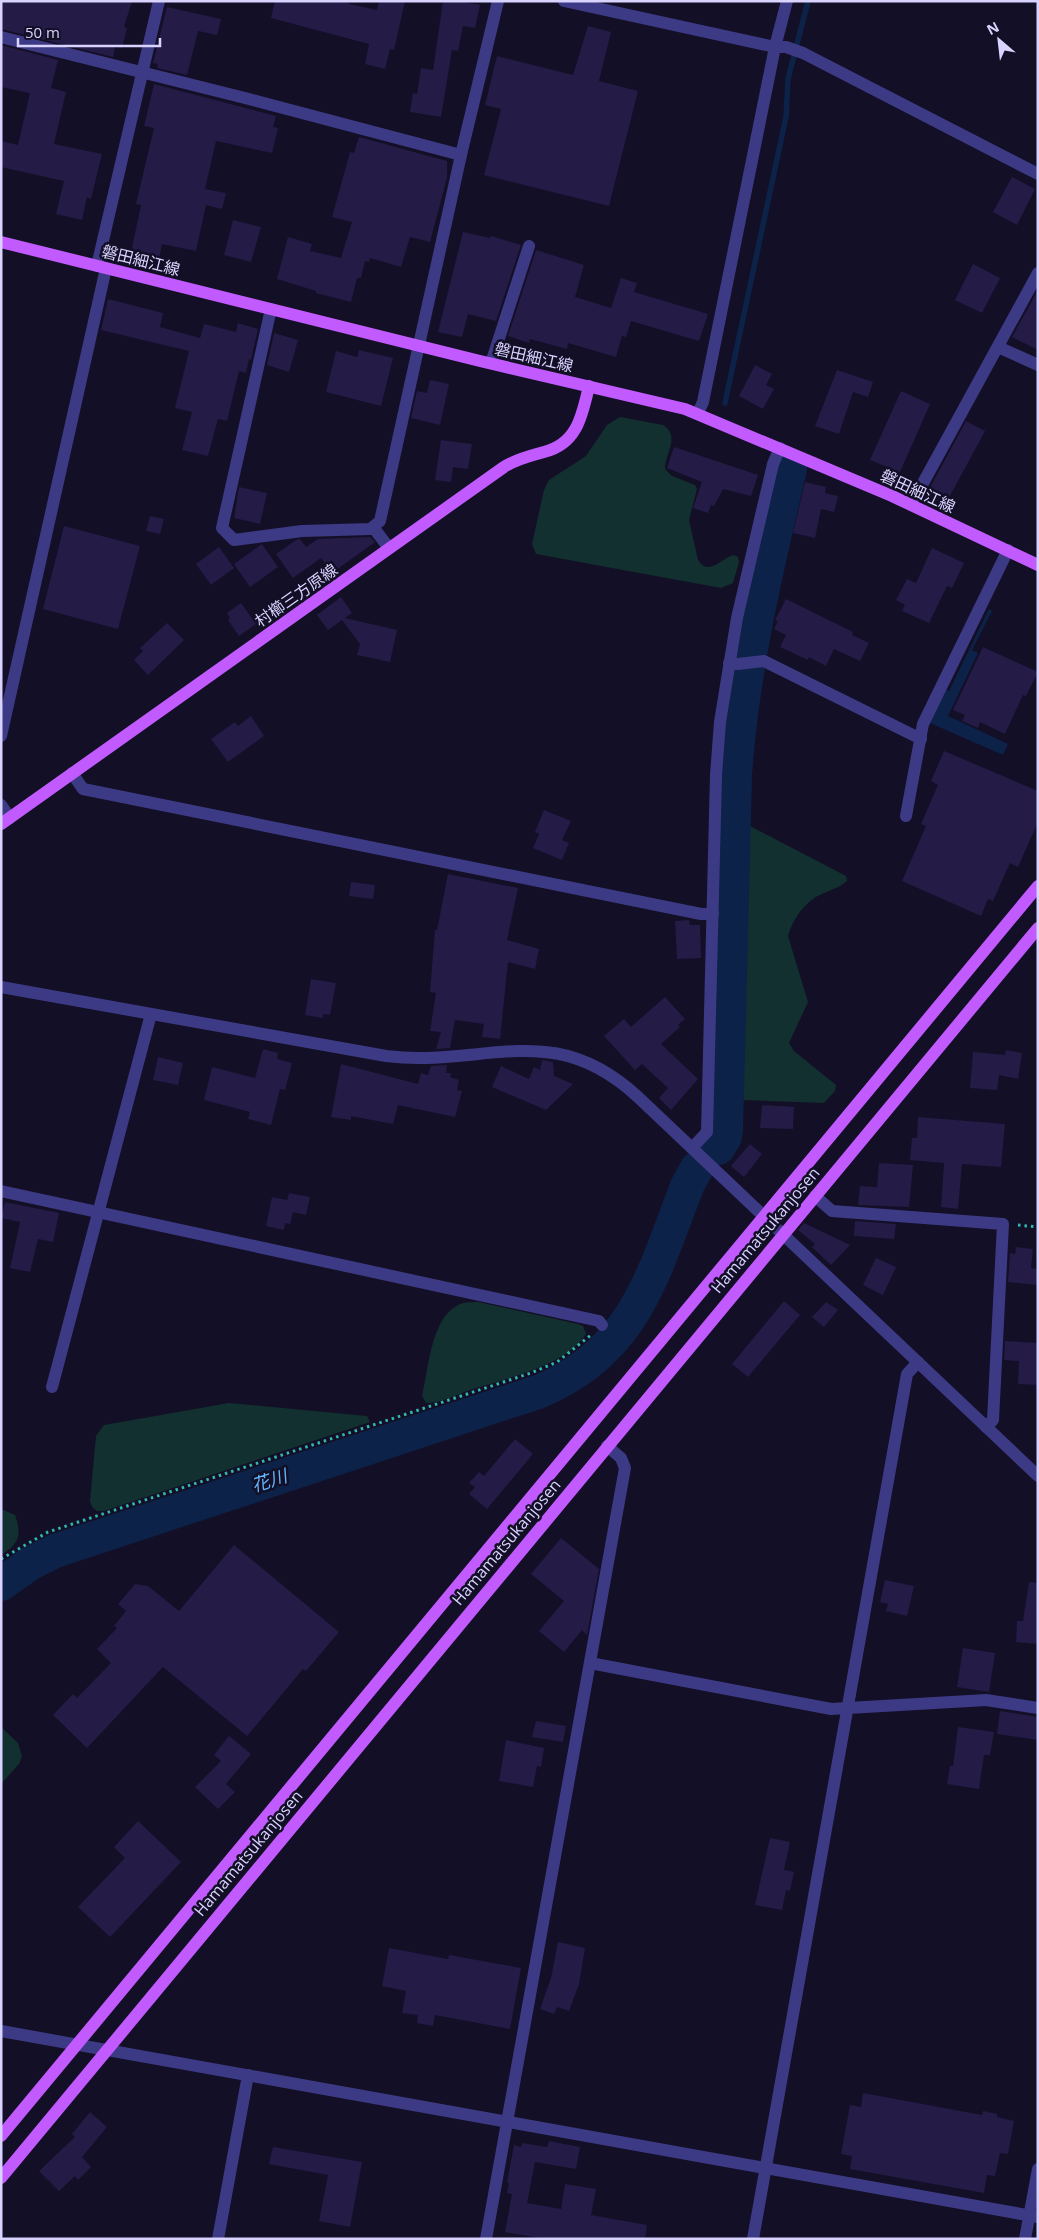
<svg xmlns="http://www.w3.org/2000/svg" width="1039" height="2240" font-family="'Open Sans','Noto Sans JP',sans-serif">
<rect width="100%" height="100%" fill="#130f26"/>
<g fill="#12302f">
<path d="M620,417L663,425C681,437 665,452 665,469L672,476L695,485L697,489L689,520L698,560C709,577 721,558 734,555L738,557L739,562L733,583L721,588L536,554L532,544L544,490L549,480L586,456L607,425Z"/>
<path d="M748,825L846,876L847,881C841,887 830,890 822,894C805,901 793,919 788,936L808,1002L789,1043L794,1051L836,1085L835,1091L824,1103L743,1100L736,1096L742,833Z"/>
<path d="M478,1302L578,1324L583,1326L586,1334C566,1366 504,1379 470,1390C456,1395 440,1403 426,1403L422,1396C429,1368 431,1313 463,1303C467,1302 474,1302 478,1302Z"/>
<path d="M229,1403L367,1416L370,1422L104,1511H97L92,1507L90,1501L96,1436L104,1425Z"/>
<path d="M1,1509L15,1515C22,1535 19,1544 1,1555Z"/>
<path d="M1,1727L18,1743L22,1756L19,1764L1,1784Z"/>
</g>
<path fill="#0c2248" d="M989,609L992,611L972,650L978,653L948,716L1008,744L1003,755L930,723L946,690L949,691Z"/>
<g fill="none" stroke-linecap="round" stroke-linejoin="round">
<path stroke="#0c2248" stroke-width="5.5" d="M725,403L786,117L788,79L808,1"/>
<g stroke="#0c2248" stroke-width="34">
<path d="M718,1148L725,1137L726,1131L735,776C742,671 766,571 790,469"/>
<path d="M1,1584L31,1563L55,1551L538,1392C636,1352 653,1273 688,1184L697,1168"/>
</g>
</g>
<g fill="#241b47">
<path d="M1,1H132L124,27L127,28L122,48L115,47L113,57L1,29Z"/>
<path d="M275,1H349V4L377,10L379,1H405L394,50L390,49L385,69L365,64L369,44L271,18Z"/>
<path d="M443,1H460L480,5L475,28L463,26L458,51L452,50L441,117L410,112L413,93L417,94L421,68L433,70Z"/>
<path d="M167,7L221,19L217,35L198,31L187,75L157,68L158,64L153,63Z"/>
<path d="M588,26L611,32L599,81L638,91L609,206L484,175L501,109L485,105L497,56L573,75Z"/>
<path d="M1,45L58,60L51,88L66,92L54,144L102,154L91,199L87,197L82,220L56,214L64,181L1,167V141L18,145L30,93L1,87Z"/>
<path d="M154,84L276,116L273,127L278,128L272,153L216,141L205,189L226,193L222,209L206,205L196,251L162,244L159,259L149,257V261L130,257L141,205L136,204L154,128L144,126Z"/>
<path d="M359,137L447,161V178L430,242L410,237L401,267L370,258L369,262L365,261L361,278H357L351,302L316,293V291L277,279L288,237L312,244L310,251L341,258L352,222L332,217L350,152L354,153Z"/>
<path d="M1012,177L1035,189L1017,225L993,212Z"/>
<path d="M233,220L261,227L251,262L224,255Z"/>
<path d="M463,232L490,238L491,236L521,245L496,321L468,314L462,337L438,332Z"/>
<path d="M536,250L584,265L575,297L611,308L621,278L637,283L634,292L708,314L699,341L631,321L626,337L622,336L616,357L568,343L567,349L530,339L529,343L508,336Z"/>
<path d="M973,264L1000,278L982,313L955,300Z"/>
<path d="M1038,290V350L1012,337Z"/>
<path d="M108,299L163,313L160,327L200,338L204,324L236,332L238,323L258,329L251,360L249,359L246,373L239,371L227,421L218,419L208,456L182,450L192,412L175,408L189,351L101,330Z"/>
<path d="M274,333L298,340L289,372L267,365Z"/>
<path d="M359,350L393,358L381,406L326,392L336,351L357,357Z"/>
<path d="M755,365L772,374L766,385L774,389L763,409L739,396Z"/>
<path d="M837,370L873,382L868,397L853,392L839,434L815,426Z"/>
<path d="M430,380L449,384L440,425L411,418L417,391L427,393Z"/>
<path d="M901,391L930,404L900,472L870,460Z"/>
<path d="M966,421L985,431L945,505L926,495Z"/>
<path d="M441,440L472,444L468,469L453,467L451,482L435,480Z"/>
<path d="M674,447L758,475L751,496L723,489L714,506L711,505L708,513L693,508L702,482L667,468Z"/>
<path d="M805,482L826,487L825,493L838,496L834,512L821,509L815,538L793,533Z"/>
<path d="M239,487L267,493L260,524L234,518Z"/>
<path d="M150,516L164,519L160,534L146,531Z"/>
<path d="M64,526L140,546L118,629L43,609Z"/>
<path d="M370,537L375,542L332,573L321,558L293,578L276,554L296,540L300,539L306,547L318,539Z"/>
<path d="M262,544L278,567L250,587L234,564Z"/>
<path d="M219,547L234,568L211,585L196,564Z"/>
<path d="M932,548L964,563L952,588L947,586L929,623L902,611L905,605L896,600L907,579L916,583Z"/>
<path d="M341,597L352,613L345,618L397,630L390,662L357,655L360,644L342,620L328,630L317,615Z"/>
<path d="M786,599L853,632L852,635L869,643L860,661L834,649L826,666L809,657L808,660L780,647L786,635L774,629L778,621L775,620Z"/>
<path d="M241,603L256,624L239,636L228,620L230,618L227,613Z"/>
<path d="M167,623L184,640L148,675L134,660L143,651L140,648Z"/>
<path d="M983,647L1038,672L1026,696L1023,695L1005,734L980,722L978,728L962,721L965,715L953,710Z"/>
<path d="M251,716L264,736L228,762L211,739L235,722L238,726Z"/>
<path d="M944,751L1038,791V822L1018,867L1010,863L993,901L988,899L981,916L902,881L926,826L921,824L938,785L931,781Z"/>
<path d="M544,810L571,821L562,840L569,843L562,860L533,848L539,834L535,832Z"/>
<path d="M448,874L518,888L507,940L539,949L535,969L508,962L500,1039L482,1037L484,1024L455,1020L450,1048L436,1049L441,1032L430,1031L436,993L430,992L435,930H437Z"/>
<path d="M351,882L375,885L373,899L349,896Z"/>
<path d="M689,920L690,925H700L701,958L677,959L675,921Z"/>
<path d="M311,979L336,983L330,1015L323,1014V1018L305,1015Z"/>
<path d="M665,997L685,1019L678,1025L680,1027L661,1044L698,1079L671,1110L659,1098L668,1088L642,1064L635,1070L604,1036L624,1019L631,1027Z"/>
<path d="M263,1049L278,1053L277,1059L292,1063L285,1090L280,1089L271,1125L248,1119L250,1112L204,1100L212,1067L255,1078Z"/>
<path d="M1006,1050L1022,1053L1018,1079L999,1075L997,1090L970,1088L973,1052L1005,1055Z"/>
<path d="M158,1057L183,1063L178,1085L153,1080Z"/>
<path d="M542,1060L553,1062L554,1076L573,1084L546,1110L492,1087L501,1066L529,1079L534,1067L540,1070Z"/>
<path d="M341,1064L418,1084L421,1073L428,1075L431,1066L447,1065L446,1073H451L450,1077L459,1080L457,1090L462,1091L455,1117L398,1105L393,1124L351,1116V1120L331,1117Z"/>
<path d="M762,1105L794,1107L793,1129L760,1128Z"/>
<path d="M918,1117L1005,1124L1001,1167L962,1164L958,1209L941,1207L944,1163L910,1160L912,1138H917Z"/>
<path d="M750,1144L762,1154L744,1177L731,1166Z"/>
<path d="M879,1163L913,1165L909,1207L858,1205L860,1186L877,1187Z"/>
<path d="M289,1193L310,1197L306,1215L293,1212L290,1224L285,1223L284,1230L266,1226L272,1197L287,1200Z"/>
<path d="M5,1202L59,1213L53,1242L38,1239L30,1272L10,1268L20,1222L1,1218Z"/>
<path d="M855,1221L896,1224L894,1239L854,1236Z"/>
<path d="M804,1223L850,1245L831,1265L812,1247L815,1244L798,1230Z"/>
<path d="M1016,1247L1033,1249L1031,1268L1038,1269V1285L1008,1282L1010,1253L1015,1254Z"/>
<path d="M876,1258L896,1267L883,1295L863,1285Z"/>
<path d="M784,1301L800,1315L748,1377L732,1364Z"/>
<path d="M826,1302L838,1310L824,1327L812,1317Z"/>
<path d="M1005,1341L1038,1343V1385L1018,1384L1019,1361L1004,1360Z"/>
<path d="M515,1439L533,1454L487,1509L469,1494L475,1487L469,1483L479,1472L484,1476Z"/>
<path d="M561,1538L599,1569L587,1635L582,1630L564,1652L539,1631L564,1601L531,1574Z"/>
<path d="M234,1545L339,1632L306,1671L303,1669L247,1736L163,1667L87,1748L53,1715L73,1694L77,1698L111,1663L97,1649L117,1628L114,1626L126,1611L118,1604L135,1584L148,1586L179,1611Z"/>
<path d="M885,1580L914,1586L907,1616L886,1611L888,1604L880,1602Z"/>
<path d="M1029,1582L1038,1583V1644L1016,1642L1017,1621H1023Z"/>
<path d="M963,1648L995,1653L989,1692L957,1687Z"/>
<path d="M1000,1711L1038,1717V1740L997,1734Z"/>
<path d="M536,1721L566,1726L563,1742L532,1737Z"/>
<path d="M958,1727L994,1732L990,1755H984L979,1789L947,1784L950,1766H953Z"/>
<path d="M229,1736L251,1754L226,1784L235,1792L218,1809L195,1787L221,1761L214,1755Z"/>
<path d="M506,1740L544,1748L541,1767L537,1766L533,1787L499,1781Z"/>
<path d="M138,1821L181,1862L110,1937L78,1907L125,1858L114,1847Z"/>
<path d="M770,1838L790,1842L784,1870L794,1872L790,1891L786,1890L782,1910L755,1905Z"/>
<path d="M558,1942L585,1948L579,1984L569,2011L557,2007L554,2014L540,2009L551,1978Z"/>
<path d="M389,1948L448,1959L449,1955L521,1968L510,2029L435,2015L433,2026L417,2023L418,2015L402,2013L406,1991L382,1986Z"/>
<path d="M863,2093L982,2115L983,2111L997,2114V2117L1014,2121L1008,2154L1000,2153L995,2176L987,2175L984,2193L850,2169L852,2156L841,2154L850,2105L861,2107Z"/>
<path d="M90,2112L107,2127L82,2157L91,2167L78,2180L75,2176L59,2191L39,2171L75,2137L72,2134Z"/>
<path d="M549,2141L580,2147L576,2169L535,2162L527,2203L561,2209L565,2184L596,2189L591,2215L647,2225L645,2239H545L505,2232L512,2194L507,2193L509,2183L507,2182L514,2145L521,2147L522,2143L547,2147Z"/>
<path d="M273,2147L362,2162L350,2227L319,2221L328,2175L269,2164Z"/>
</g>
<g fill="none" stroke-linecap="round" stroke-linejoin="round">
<g stroke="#2fb8b0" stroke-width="3" stroke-dasharray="2.5 4" stroke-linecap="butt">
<path d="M1018,1225L1038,1227"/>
<path d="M1,1559L48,1532L531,1373L557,1362L591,1335"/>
</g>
<g stroke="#3d3a85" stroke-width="12">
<path d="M564,1L775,47H786L803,53L1038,174"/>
<path d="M1,37L245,98L461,155"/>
<path d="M97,266L159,1"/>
<path d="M271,309L222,528L234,540L302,531L370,529L373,527"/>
<path d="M998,347L1038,365"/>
<path d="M491,363L529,246"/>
<path d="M698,413L703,402L775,47L787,1"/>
<path d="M911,505L1038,273"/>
<path d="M389,548L373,527L380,521L461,155L498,1"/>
<path d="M729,663L738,664L764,661L921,739"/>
<path d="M1,736L106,268"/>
<path d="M72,773L83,789L701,914H713"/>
<path d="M1,805L10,818"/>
<path d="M906,816L923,724L1008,550"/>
<path d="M1,987L386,1056C486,1068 552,1017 638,1097L1038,1476"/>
<path d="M692,1148L707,1132L716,775L720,722L737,618L773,464L780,448"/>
<path d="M1,1191L599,1321L602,1325"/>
<path d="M815,1196L832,1211L1003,1224L993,1420L986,1427"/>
<path d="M52,1387L151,1014"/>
<path d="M590,1663L831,1709L986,1700L1038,1708"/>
<path d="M1,2031L1038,2217"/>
<path d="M218,2239L248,2075"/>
<path d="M486,2239L625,1468L621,1458L607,1446"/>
<path d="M753,2239L907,1374L918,1362"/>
<path d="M1025,2239L1038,2169"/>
</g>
<g stroke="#c25bff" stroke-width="12">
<path d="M1,242L480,361L685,409L892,496L1038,565"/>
<path d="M1,824L504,467C516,459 530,456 544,452C577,444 582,416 589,386"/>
<path d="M1,2136L1038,886"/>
<path d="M1,2178L1038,928"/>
</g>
</g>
<g text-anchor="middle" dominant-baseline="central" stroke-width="5" stroke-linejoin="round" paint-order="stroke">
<g font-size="16" fill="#d9d4ff" stroke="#130f26">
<text transform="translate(141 260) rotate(14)">磐田細江線</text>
<text transform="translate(534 357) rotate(13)">磐田細江線</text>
<text transform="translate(918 491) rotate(25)">磐田細江線</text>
<text transform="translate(296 595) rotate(-35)">村櫛三方原線</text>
<text transform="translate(765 1230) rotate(-50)">Hamamatsukanjosen</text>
<text transform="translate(506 1542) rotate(-50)">Hamamatsukanjosen</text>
<text transform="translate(248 1853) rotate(-50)">Hamamatsukanjosen</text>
</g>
<g font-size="18" font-style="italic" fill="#62b6ff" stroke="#130f26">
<text transform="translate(269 1480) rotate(-18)">花川</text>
</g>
</g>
<rect width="1039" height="2240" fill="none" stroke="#d9d4ff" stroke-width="5"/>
<g transform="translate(999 40) rotate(332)" stroke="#130f26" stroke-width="4" paint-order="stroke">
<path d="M0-4L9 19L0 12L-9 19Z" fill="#d9d4ff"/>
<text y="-8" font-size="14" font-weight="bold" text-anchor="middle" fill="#d9d4ff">N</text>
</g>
<path d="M18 38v8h142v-8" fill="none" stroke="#d9d4ff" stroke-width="2.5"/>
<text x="25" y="38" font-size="15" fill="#d9d4ff" stroke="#130f26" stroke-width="4" paint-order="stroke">50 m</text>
</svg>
